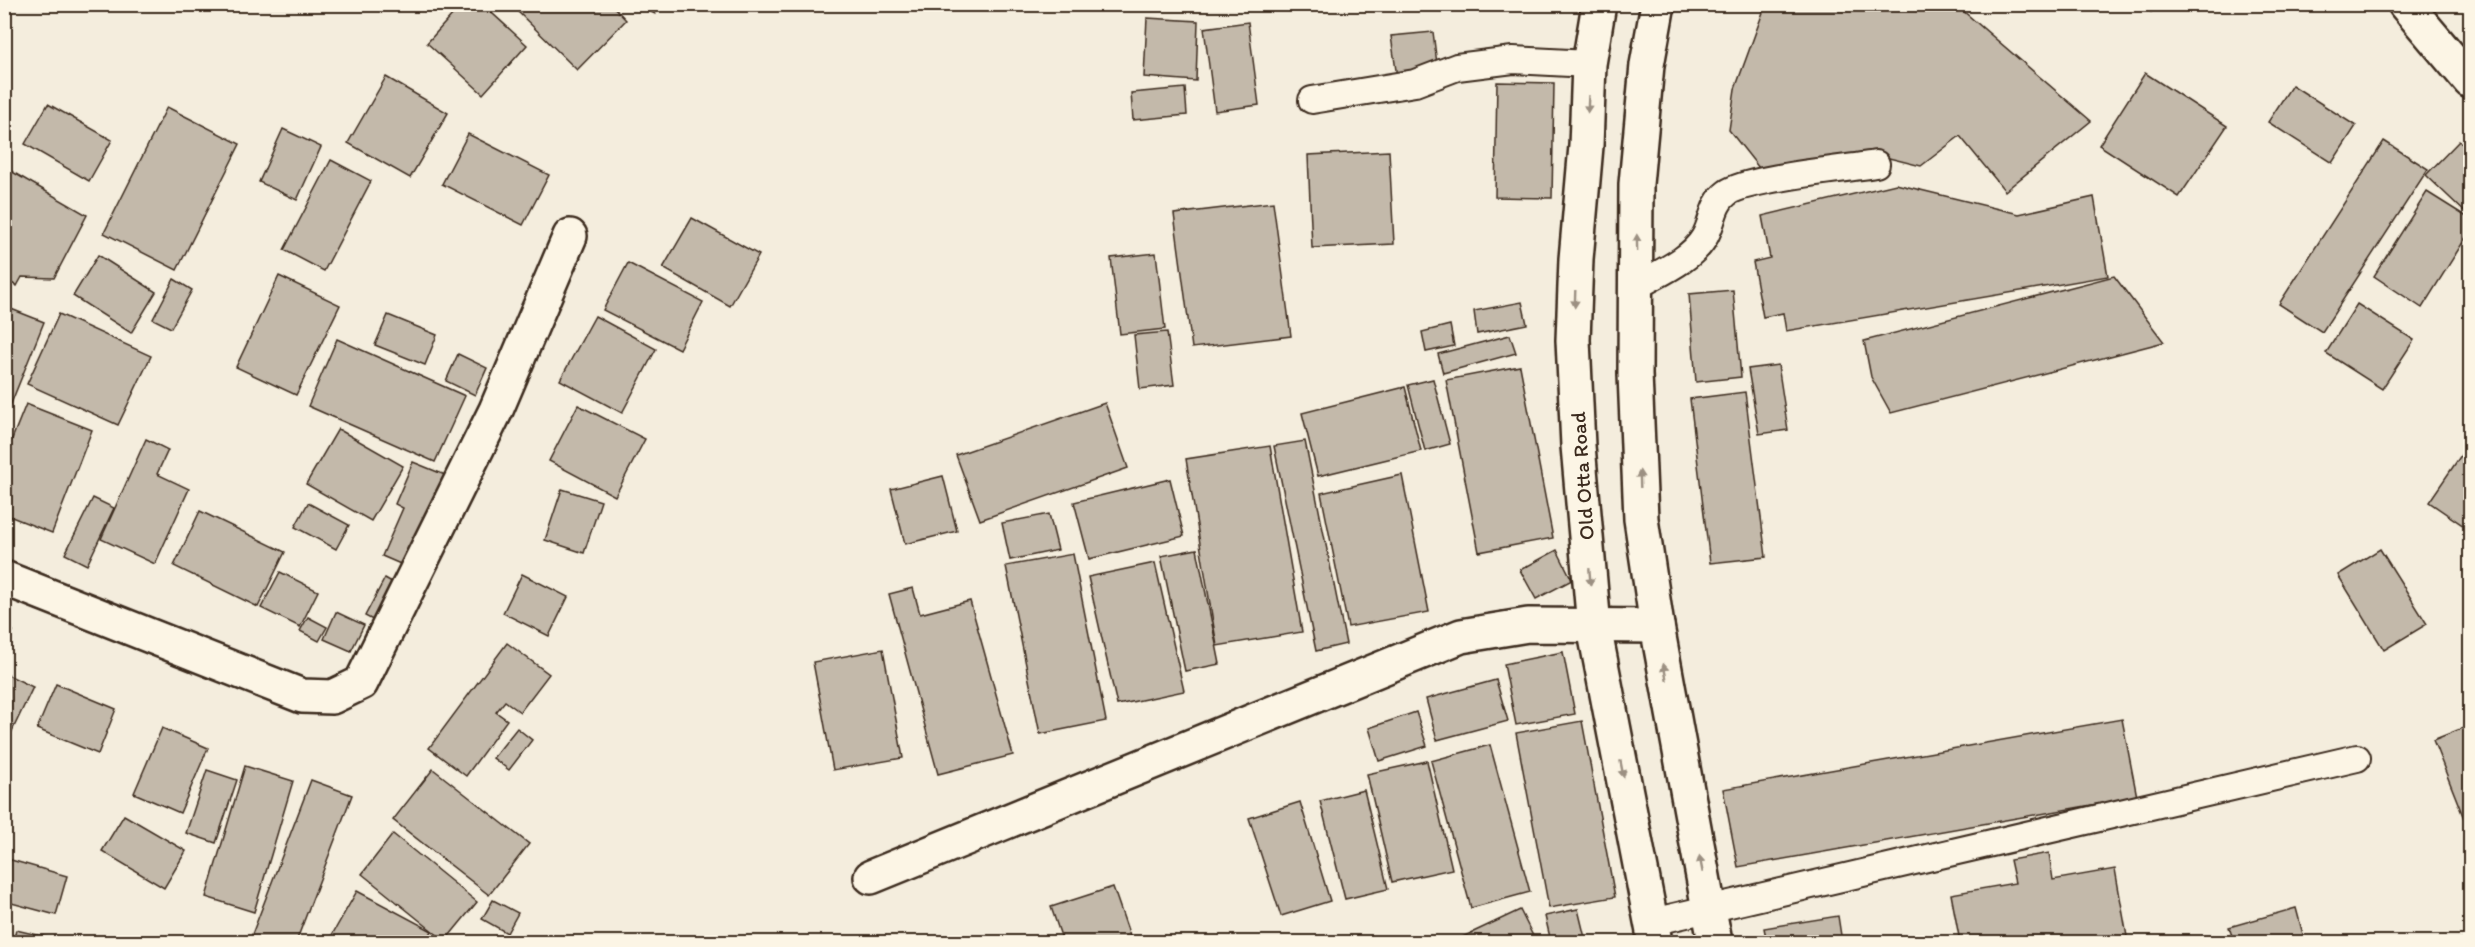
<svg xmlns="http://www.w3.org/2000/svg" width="2475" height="947" font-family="Itim,sans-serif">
<rect width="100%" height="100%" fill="#f4eddd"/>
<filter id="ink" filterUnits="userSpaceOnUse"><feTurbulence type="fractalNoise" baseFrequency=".0167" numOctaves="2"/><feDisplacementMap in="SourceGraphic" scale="12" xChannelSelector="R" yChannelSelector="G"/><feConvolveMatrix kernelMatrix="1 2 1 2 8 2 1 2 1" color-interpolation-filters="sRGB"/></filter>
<g filter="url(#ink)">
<g fill="#c3b9aa" stroke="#3b2a1e" stroke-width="1.5">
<path d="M462,4H482L527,45L483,94L427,43Z"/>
<path d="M611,4L626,20L577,70L511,5Z"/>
<path d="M636,4H660L655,14Z"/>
<path d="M1766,4H1955L2091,121L2005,191L1960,136L1921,166L1881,156L1763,173L1729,130L1735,89Z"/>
<path d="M2139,4H2156L2151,12Z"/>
<path d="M1147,18L1198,21L1196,81L1144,77Z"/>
<path d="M1248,22L1259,105L1215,111L1204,28Z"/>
<path d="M1433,32L1438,72L1397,77L1391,36Z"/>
<path d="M2145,73L2227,126L2179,197L2099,145Z"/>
<path d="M386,77L448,113L410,178L348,143Z"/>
<path d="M1497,82L1554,83L1552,198L1495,197Z"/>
<path d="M2292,85L2356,126L2332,163L2268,122Z"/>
<path d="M1185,88L1187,115L1133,120L1131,93Z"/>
<path d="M48,104L112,140L89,181L25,144Z"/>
<path d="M167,107L240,144L177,270L104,233Z"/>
<path d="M283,129L321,147L297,200L259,182Z"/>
<path d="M468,134L549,175L523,225L442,184Z"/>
<path d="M2384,141L2428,169L2322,332L2279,304Z"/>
<path d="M2459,141L2470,151V217L2426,175Z"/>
<path d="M1389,151L1394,244L1312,248L1308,155Z"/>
<path d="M331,160L371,181L324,271L284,250Z"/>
<path d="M9,170L87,215L54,278L22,277L17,286L4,279V178Z"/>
<path d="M1896,184L2019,214L2094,197L2108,276L1786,331L1783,313L1763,317L1753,262L1770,258L1762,216Z"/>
<path d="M2427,192L2470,219V231L2422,308L2374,276Z"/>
<path d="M1273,202L1291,336L1192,348L1174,214Z"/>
<path d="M692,218L759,255L730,306L663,268Z"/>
<path d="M1156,253L1165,329L1120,334L1111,258Z"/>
<path d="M98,255L156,292L131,333L73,296Z"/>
<path d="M628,263L703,302L679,349L603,310Z"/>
<path d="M279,276L340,305L296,395L236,367Z"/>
<path d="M2114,276L2164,342L1891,413L1871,377L1864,341Z"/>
<path d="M174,279L192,290L171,328L153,319Z"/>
<path d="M1733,290L1741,377L1696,382L1689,294Z"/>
<path d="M1522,302L1527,324L1477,334L1474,311Z"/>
<path d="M2357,304L2414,340L2382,389L2326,353Z"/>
<path d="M6,307L44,322L4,421V311Z"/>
<path d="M59,314L151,356L118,425L27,384Z"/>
<path d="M388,315L437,335L425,365L375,345Z"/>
<path d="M595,316L656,349L622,413L560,380Z"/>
<path d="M1450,325L1454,346L1426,352L1422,332Z"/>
<path d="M1167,332L1174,385L1140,389L1134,335Z"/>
<path d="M1510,335L1516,353L1443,373L1438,354Z"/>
<path d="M337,339L465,396L435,462L308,406Z"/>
<path d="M458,354L487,368L475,395L446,381Z"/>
<path d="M1778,365L1788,430L1759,434L1748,369Z"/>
<path d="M1520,366L1553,538L1479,552L1446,380Z"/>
<path d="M1433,379L1450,444L1425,451L1408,385Z"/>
<path d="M1405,387L1421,451L1318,476L1302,413Z"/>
<path d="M1745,392L1766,557L1710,563L1690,399Z"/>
<path d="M1105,403L1128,468L980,520L956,455Z"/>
<path d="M26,404L92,430L52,533L4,514V459Z"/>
<path d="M578,405L645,439L615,496L549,461Z"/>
<path d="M338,429L403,466L371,521L306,484Z"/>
<path d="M146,439L168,450L157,474L189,489L155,564L101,539Z"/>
<path d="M1305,441L1346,644L1316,651L1274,446Z"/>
<path d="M2470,442V530L2429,502Z"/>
<path d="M1270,446L1302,632L1217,646L1186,459Z"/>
<path d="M413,462L445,475L405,566L382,556L403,508L395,504Z"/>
<path d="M1402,475L1429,612L1348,627L1321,493Z"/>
<path d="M943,476L957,531L905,544L891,489Z"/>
<path d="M1170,479L1184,536L1089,559L1074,502Z"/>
<path d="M562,489L601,501L584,553L545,540Z"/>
<path d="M93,498L114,508L87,565L65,554Z"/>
<path d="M308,503L349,525L336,549L295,527Z"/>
<path d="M200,511L285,552L258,607L174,566Z"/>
<path d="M1049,514L1058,550L1010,560L1002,523Z"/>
<path d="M1197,549L1220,664L1185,671L1161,556Z"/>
<path d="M2380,549L2427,624L2384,650L2338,575Z"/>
<path d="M1557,550L1572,580L1536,599L1520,570Z"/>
<path d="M1073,554L1106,721L1040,734L1006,566Z"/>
<path d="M1155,563L1184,691L1117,705L1088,577Z"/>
<path d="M280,572L318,591L300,627L261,608Z"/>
<path d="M522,574L568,597L549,636L503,613Z"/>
<path d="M385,578L404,589L384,626L365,616Z"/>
<path d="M913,588L920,614L970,601L1013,755L938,774L889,594Z"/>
<path d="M336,612L364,625L351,651L324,639Z"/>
<path d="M308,617L327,627L319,641L300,631Z"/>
<path d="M4,627L13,631L4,648Z"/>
<path d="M507,643L549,674L520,712L505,701L496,712L507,720L466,776L429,748Z"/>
<path d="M883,649L903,758L833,770L813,662Z"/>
<path d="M1563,652L1575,714L1516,725L1504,664Z"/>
<path d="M4,673L33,687L4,748Z"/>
<path d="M1496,680L1508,721L1437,740L1426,699Z"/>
<path d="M56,684L116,709L98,754L37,729Z"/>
<path d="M1416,712L1427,746L1379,761L1369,728Z"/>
<path d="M2122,719L2137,797L1738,867L1723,789Z"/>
<path d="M1582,721L1615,897L1549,908L1516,733Z"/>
<path d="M2470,725V825L2467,826L2433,740Z"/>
<path d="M162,728L208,748L180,813L134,793Z"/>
<path d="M517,728L532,740L509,770L493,758Z"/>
<path d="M1490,745L1530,892L1471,908L1431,761Z"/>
<path d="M1427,761L1452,869L1392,882L1367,774Z"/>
<path d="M245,766L293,781L254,912L206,897Z"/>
<path d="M433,769L529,844L489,895L393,820Z"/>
<path d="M207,770L237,780L216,843L186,833Z"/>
<path d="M311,780L352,795L296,942H266L251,937Z"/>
<path d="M1364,790L1388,889L1345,899L1320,801Z"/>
<path d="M1300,802L1330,901L1281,916L1249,818Z"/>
<path d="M124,815L186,851L164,888L102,851Z"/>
<path d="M393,834L477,902L445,941L362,874Z"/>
<path d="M2049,853L2053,880L2115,869L2128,942H1960L1951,894L2015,883L2010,860Z"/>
<path d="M4,858L67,876L56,915L4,901Z"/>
<path d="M1113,887L1132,942H1063L1051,907Z"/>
<path d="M357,891L432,931L426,942H328Z"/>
<path d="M493,900L518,913L507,933L482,919Z"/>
<path d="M2296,908L2305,942H2234L2229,927Z"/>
<path d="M1578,909L1586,942H1551L1545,916Z"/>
<path d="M1520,910L1536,942H1452Z"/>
<path d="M1838,916L1842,942H1767L1764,928Z"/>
<path d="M16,930L55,939L54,942H13Z"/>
</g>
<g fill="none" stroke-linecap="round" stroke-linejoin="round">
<g stroke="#3b2a1e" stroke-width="30">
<g id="lane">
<path d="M1312,100L1415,83L1457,67L1513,60L1589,64"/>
<path d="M1637,286C1659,273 1691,260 1704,238C1713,224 1712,204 1727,193C1747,178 1846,169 1876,164"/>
<path d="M1652,922L2357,758"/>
</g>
</g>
<g stroke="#3b2a1e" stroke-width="38">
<g id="street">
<path d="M2405,4L2470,81"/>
<path d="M4,578L302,696L332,697L361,683L496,410L570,236"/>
<path d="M871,877L1461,636L1528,625L1657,626"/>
</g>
</g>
<g stroke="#3b2a1e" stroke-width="38">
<g id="secondary">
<path d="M1599,4L1589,64L1586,146L1576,259L1573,340L1578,446L1594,627L1655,942"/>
<path d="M1658,4L1647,65L1636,184L1635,374L1641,519L1657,626L1715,942"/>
</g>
</g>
<use href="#lane" stroke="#fcf5e5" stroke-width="26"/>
<use href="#street" stroke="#fcf5e5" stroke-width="33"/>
<use href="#secondary" stroke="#fcf5e5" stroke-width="33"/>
</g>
<defs><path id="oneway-solid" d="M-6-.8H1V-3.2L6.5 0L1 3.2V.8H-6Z" transform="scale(1.5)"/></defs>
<g fill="#9c9082">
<use href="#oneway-solid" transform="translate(1588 104) rotate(93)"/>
<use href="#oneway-solid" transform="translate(1637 243) rotate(-91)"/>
<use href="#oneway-solid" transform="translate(1575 299) rotate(92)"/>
<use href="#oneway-solid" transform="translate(1640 479) rotate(-92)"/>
<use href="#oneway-solid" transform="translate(1590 577) rotate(85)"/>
<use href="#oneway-solid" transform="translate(1665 672) rotate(-101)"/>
<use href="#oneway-solid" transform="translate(1622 769) rotate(79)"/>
<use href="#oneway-solid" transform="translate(1701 864) rotate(-101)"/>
</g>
</g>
<g text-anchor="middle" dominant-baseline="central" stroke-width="5" stroke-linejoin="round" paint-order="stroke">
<g font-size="21" fill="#3b2a1e" stroke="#fcf5e5">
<text transform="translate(1582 476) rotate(-94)">Old Otta Road</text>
</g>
</g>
<rect width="2475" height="947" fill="none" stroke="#fcf5e5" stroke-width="24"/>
<rect x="12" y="12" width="2451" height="923" fill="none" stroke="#3b2a1e" stroke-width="2" filter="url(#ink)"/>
</svg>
